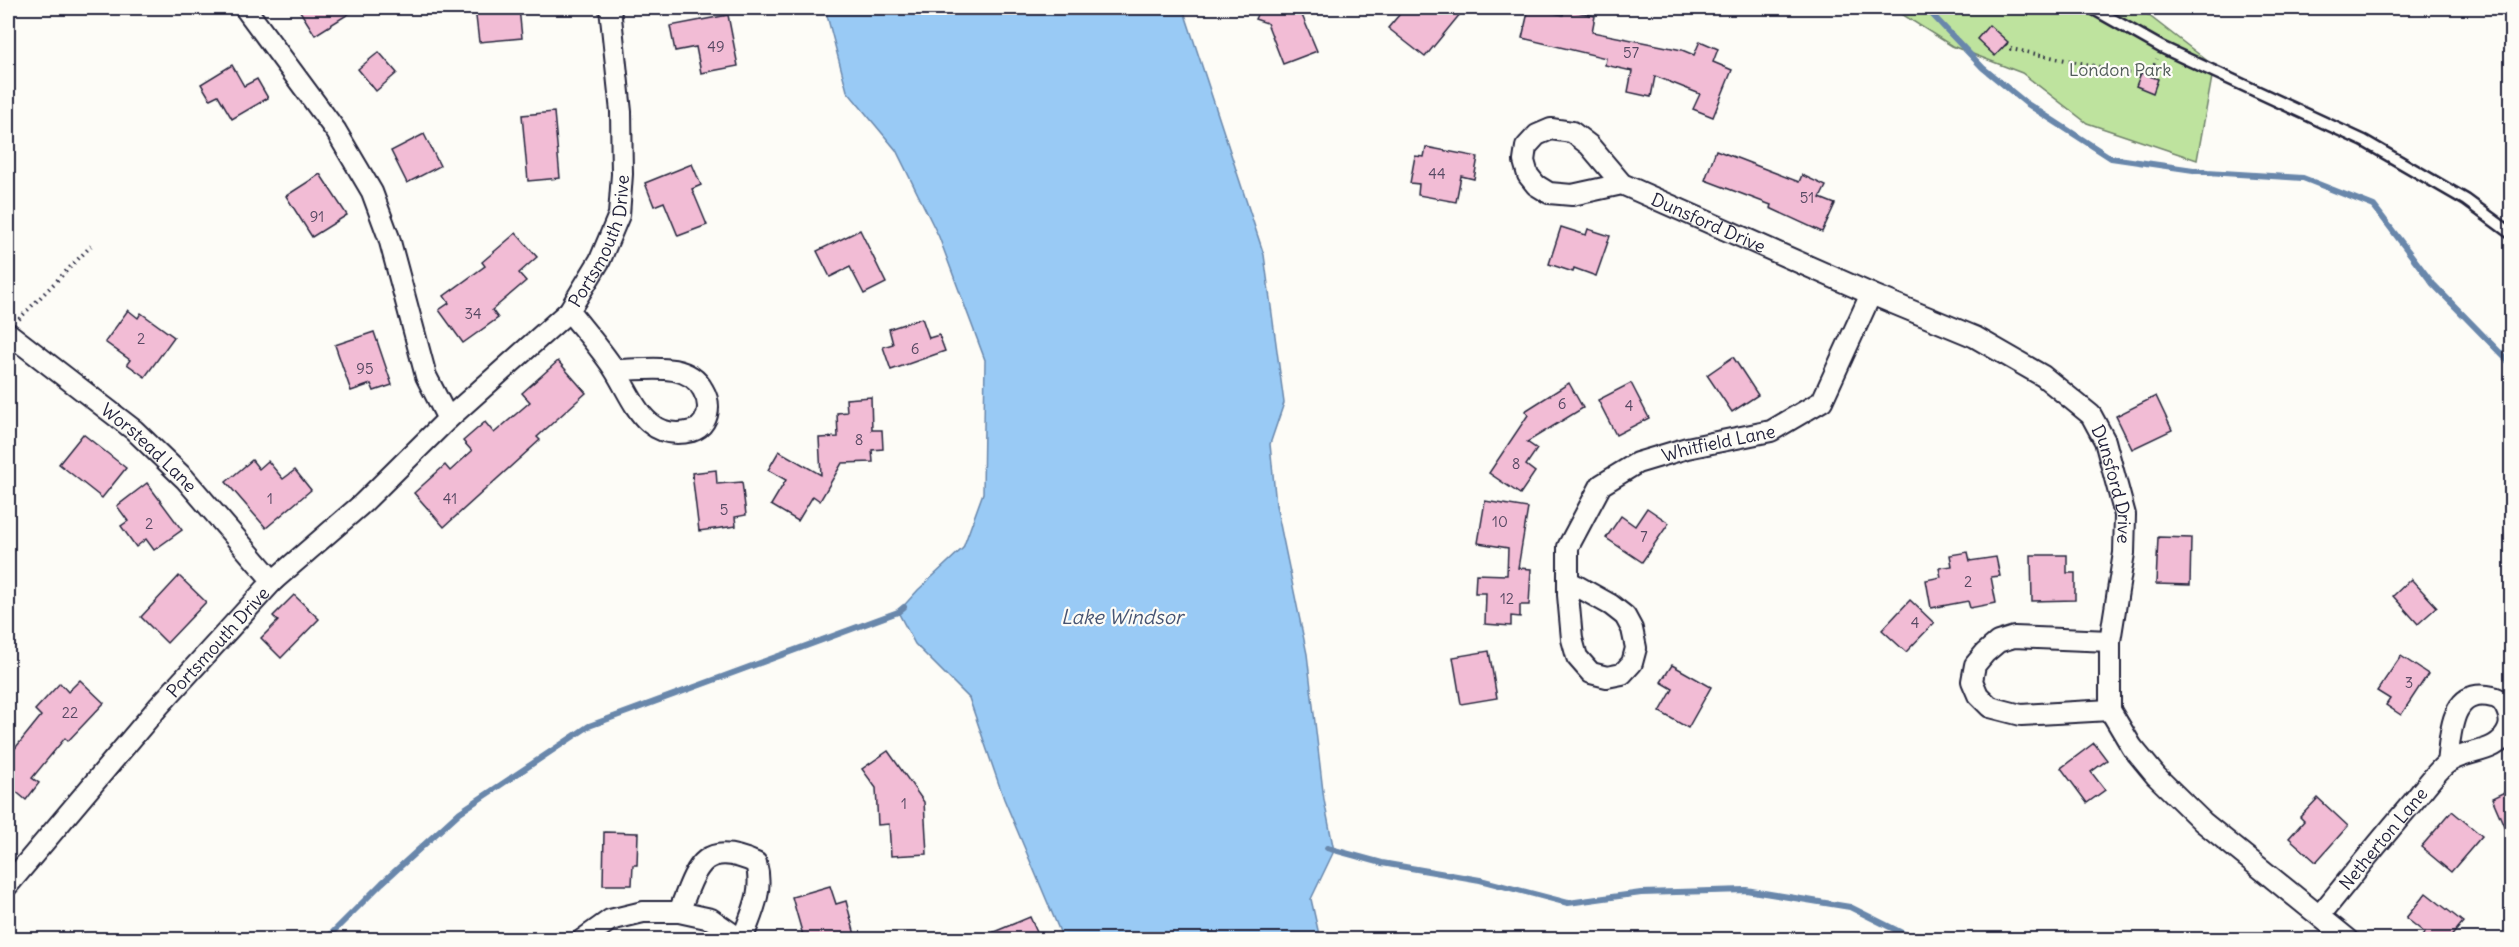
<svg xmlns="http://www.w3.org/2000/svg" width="2519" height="947" font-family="Delius,sans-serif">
<rect width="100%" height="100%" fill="#fdfcf7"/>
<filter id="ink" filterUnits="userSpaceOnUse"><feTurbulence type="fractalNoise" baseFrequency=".0167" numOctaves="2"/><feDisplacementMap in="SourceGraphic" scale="12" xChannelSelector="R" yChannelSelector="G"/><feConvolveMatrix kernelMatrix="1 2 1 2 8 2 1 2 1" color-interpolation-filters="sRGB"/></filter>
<g filter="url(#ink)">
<path fill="#bee39e" stroke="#70826c" stroke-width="1.5" d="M1896,8H2139L2214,66L2197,160L2087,123L2022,73L1952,46L1900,13Z"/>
<path fill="#99caf5" stroke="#6987ab" stroke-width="1.5" d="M825,8H1183L1264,255L1284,403L1270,444L1276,505L1307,654L1324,800L1334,851L1311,899L1320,939H1063L1004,799L969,698L915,644L898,612L918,590L963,548L983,493L985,360L939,237L896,150L847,91Z"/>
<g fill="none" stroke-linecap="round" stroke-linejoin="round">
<g stroke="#6987ab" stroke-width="6">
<path d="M1926,8L1983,68L2026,103L2111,158L2207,172L2303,178L2374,206L2433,284L2512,365"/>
<path d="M1327,848L1382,863L1480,880L1568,903L1641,893L1746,890L1850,907L1916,940"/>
<path d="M325,940L382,883L460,812L589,726L898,612L904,607"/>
</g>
</g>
<g fill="#f2bcd5" stroke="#22223b" stroke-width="1.5">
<path d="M298,8H358L315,35Z"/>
<path d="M475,8H519L522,38L479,42Z"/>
<path d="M1260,8H1299L1317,51L1283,64L1267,23L1255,19Z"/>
<path d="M1405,8H1465L1425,57L1388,28Z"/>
<path d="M1529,8L1563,15L1565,9L1595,16L1592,32L1682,50L1694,55L1700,41L1718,49L1713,62L1732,70L1713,117L1693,109L1700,94L1655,76L1651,97L1628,92L1632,71L1605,65L1606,58L1522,38Z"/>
<path d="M728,15L738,66L701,73L696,47L675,51L670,26Z"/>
<path d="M1989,25L2008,42L1995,56L1977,39Z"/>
<path d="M379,52L397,73L376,91L358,69Z"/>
<path d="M232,65L244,86L257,79L268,98L232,119L218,95L210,99L201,84Z"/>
<path d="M2141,73L2158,79L2153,93L2136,86Z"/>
<path d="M554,112L560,178L528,181L522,115Z"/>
<path d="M424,134L440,166L407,183L391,151Z"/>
<path d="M1426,147L1478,157L1474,179L1461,176L1456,202L1418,195L1419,184L1410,183L1415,156L1424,157Z"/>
<path d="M1716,150L1799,182L1802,175L1826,186L1820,198L1835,204L1822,232L1770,208L1771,205L1705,180Z"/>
<path d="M692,164L701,185L692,189L707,225L678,236L664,202L654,206L645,183Z"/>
<path d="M320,174L347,215L312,237L286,196Z"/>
<path d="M1561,227L1586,235L1588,229L1610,236L1596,276L1574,268L1573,272L1549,264Z"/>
<path d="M860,230L886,283L864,294L850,267L830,277L817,251Z"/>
<path d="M516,233L537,257L519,273L526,281L492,310L498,318L463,343L439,310L449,303L444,296L485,266L482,262Z"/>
<path d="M128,310L138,318L141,313L174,337L145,377L127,364L130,360L105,342Z"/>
<path d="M922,318L929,338L939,335L945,351L891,370L883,347L893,344L889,329Z"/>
<path d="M374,332L392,385L374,391L371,384L351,391L335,345Z"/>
<path d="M1733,357L1758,395L1732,412L1707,375Z"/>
<path d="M558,361L586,393L537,437L540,440L444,527L414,493L445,465L450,471L472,451L463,441L485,422L494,433L530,402L522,393Z"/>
<path d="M1569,383L1583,408L1527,442L1537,449L1526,465L1535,472L1520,494L1489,473L1528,415L1525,411Z"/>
<path d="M1631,383L1649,418L1616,435L1598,400Z"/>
<path d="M2156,396L2172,430L2132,449L2116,416Z"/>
<path d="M871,397L872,430H882L883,449L872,450L873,462L842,463L820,501L813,496L798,521L771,505L786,480L768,470L779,451L821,475L819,438L838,437L837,413L847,412L846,399Z"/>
<path d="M83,434L126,468L102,498L59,464Z"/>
<path d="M252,460L259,469L268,461L283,479L295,470L311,490L266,528L226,482Z"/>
<path d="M716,470L717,484L742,482L746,515L735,517L736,526L699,531L692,473Z"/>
<path d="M147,483L182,530L154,550L146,539L136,547L121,526L128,521L117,506Z"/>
<path d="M1485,501L1528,508L1518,568L1531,569L1529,605H1520V617L1511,616V626L1485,624L1486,593H1475L1476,574L1507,575L1508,548L1478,543Z"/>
<path d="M1647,508L1669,523L1642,562L1606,538L1621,516L1635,526Z"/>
<path d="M2158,537L2191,538L2190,585L2156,584Z"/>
<path d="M1968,552L1970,561L1996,557L2000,576L1991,577L1996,603L1970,608L1968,601L1931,608L1926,580L1941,577L1939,568L1952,566L1950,555Z"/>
<path d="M2031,555H2067V573H2075V600L2032,601Z"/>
<path d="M179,576L206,602L167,643L141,617Z"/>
<path d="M2411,579L2437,607L2418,624L2393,596Z"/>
<path d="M294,595L319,619L281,658L261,638L278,621L273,616Z"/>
<path d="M1910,600L1934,623L1906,652L1882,630Z"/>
<path d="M1489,651L1497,698L1461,704L1453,657Z"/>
<path d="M2401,656L2428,674L2401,715L2386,705L2390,699L2377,691Z"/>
<path d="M1672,665L1711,687L1688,728L1660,712L1673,689L1661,682Z"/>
<path d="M80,680L104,703L68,741L65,738L32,778L39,783L26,800L8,785V757L41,716L35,710L60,683L68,692Z"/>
<path d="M2094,743L2107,760L2091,772L2105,790L2087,803L2061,768Z"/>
<path d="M888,751L924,802L927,854L891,856L889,824L878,825L876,788L862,769Z"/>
<path d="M2511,789V842L2492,798Z"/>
<path d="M2318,798L2348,826L2316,862L2289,838L2304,821L2300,817Z"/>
<path d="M2452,811L2482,836L2451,872L2421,847Z"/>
<path d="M604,832L638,833L637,865H633L632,885H603Z"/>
<path d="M830,886L836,904L846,901L855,935L840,939H804L792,897Z"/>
<path d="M2426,893L2463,922L2449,939H2419L2425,933L2406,918Z"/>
<path d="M1030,917L1040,939H977Z"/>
</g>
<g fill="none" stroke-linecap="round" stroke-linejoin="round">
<g stroke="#22223b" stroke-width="15">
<path id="lane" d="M2092,8L2161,47L2364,141L2466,200L2512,234"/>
</g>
<g stroke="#22223b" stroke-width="24">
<g id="street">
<path d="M245,8L336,131L372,192L389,238L426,376L448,419"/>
<path id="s1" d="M1622,184L1572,195L1549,193L1536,185L1528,175L1524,161L1526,147L1537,135L1551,129L1572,132L1589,145L1622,184L1871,294L1975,337L2043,376L2091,415L2105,441L2125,515L2124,553L2110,641V710L2132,747L2156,776L2203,822L2349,940"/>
<path d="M569,311C584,330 601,349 614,369C634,400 645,443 692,431C703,428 708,417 708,407C708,400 706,395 703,390C687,359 642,371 615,370"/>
<path id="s2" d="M8,333L134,430L185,479L273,581"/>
<path id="s3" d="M1568,581L1611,605L1625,616L1632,629L1636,648L1632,663L1622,674L1607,677L1591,673L1577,657L1572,639L1568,595V547L1601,485L1637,463L1687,448L1771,431L1822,401L1871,294"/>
<path d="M2110,641L2014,637L1998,642L1985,653L1975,665L1972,681L1978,695L1990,707L2021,715L2110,710"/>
<path id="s4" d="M8,885L159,706L273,581L362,504L448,419L569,311L600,260L619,215L622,174L621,112L610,8"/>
<path d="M679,912C696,869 702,838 756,863C764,892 752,912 742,940"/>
<path id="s5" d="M2320,915C2351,877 2381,839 2413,802C2423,790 2434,774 2446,764C2464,749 2498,755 2508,730C2513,719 2505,699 2493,697C2450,687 2451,733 2447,763"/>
<path d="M582,940L610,920L643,912H679L711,919L741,940"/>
</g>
</g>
<g stroke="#22223b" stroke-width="4" stroke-dasharray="1.5 4.5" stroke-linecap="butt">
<path d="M2006,44L2011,49L2140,75"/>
<path d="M2150,76L2157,59"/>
<path d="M19,319L91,246"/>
</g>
<use href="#lane" stroke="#fdfcf7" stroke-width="10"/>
<use href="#street" stroke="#fdfcf7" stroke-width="20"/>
</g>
</g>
<g text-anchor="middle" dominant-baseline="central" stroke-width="4.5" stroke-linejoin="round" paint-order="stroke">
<g font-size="15" fill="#564862">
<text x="716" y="46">49</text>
<text x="1631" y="52">57</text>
<text x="1437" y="173">44</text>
<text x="1807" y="197">51</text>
<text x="317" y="216">91</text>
<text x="473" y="313">34</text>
<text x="141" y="338">2</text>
<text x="915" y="348">6</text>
<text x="365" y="368">95</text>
<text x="1562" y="403">6</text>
<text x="1629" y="405">4</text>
<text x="859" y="439">8</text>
<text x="1516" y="463">8</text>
<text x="270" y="498">1</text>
<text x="450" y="498">41</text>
<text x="724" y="509">5</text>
<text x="1500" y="521">10</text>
<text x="149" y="523">2</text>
<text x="1644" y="536">7</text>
<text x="1968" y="581">2</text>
<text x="1507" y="598">12</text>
<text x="1915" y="622">4</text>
<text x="2409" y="682">3</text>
<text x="70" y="712">22</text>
<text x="904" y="803">1</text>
</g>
<g font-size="18" fill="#515c59" stroke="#fdfcf7">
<text x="2120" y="69">London Park</text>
</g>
<g font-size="18" fill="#22223b" stroke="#fdfcf7">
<text stroke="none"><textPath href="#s1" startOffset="351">Dunsford Drive</textPath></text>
<text stroke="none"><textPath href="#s4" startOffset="882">Portsmouth Drive</textPath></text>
<text stroke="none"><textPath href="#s3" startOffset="492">Whitfield Lane</textPath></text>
<text stroke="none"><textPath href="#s2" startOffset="182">Worstead Lane</textPath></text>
<text stroke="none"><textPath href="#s1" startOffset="855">Dunsford Drive</textPath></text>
<text stroke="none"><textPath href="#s4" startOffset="321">Portsmouth Drive</textPath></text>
<text stroke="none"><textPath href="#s5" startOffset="99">Netherton Lane</textPath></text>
</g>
<g font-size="20" font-style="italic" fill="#465473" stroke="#fdfcf7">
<text x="1122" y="616">Lake Windsor</text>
</g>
</g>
<rect width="2519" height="947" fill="none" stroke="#fdfcf7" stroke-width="30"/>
<rect x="15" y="15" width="2489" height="917" fill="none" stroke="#22223b" stroke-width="2" filter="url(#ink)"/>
</svg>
